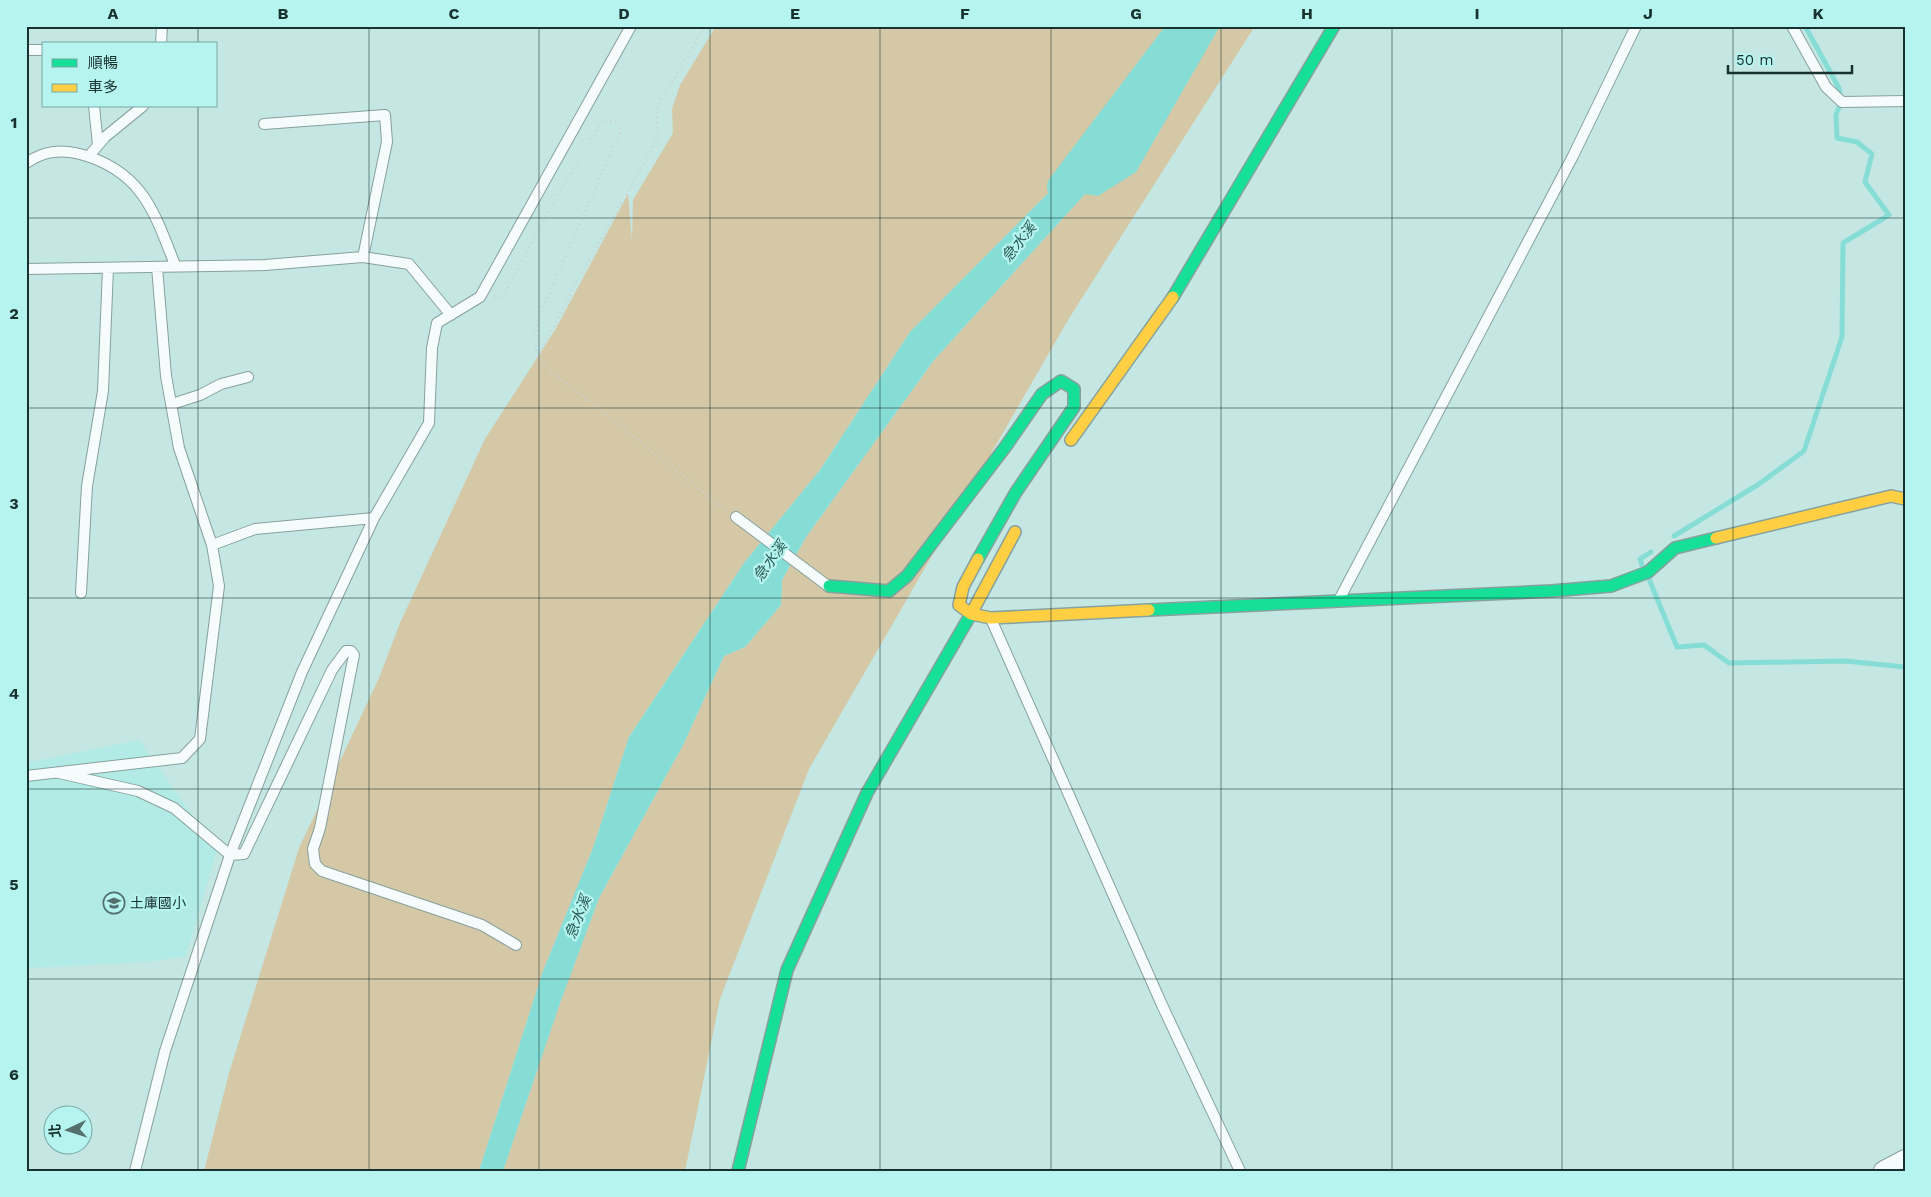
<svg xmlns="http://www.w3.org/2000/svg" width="1931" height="1197" viewBox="0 0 1931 1197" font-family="'Work Sans','Noto Sans TC',sans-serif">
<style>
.built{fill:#b2ebe5}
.green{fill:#d5c8a6}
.water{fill:#86ddd6}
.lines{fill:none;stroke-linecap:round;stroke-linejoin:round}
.stream{stroke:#86ddd6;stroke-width:5}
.river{stroke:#86ddd6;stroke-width:30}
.lane-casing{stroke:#86a19e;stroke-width:12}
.street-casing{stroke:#86a19e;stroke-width:22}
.fast-casing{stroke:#86a19e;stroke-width:14}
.slow-casing{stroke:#86a19e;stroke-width:14}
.path{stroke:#cad4d3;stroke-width:3;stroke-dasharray:1 4;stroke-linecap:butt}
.lane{stroke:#f6fbfb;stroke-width:10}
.street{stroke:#f6fbfb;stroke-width:20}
.fast{stroke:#16e098;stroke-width:11}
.slow{stroke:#ffcf43;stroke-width:11}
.grid{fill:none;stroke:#183230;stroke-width:1;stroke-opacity:0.55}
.labels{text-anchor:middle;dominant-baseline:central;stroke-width:4.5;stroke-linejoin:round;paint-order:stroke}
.poi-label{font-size:14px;fill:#183230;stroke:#b6f5ef;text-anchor:start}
.water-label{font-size:15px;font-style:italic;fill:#2b5b58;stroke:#b6f5ef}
.neatline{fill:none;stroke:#183230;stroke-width:2}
.grid-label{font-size:16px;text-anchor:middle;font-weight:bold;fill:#183230}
</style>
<rect width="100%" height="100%" fill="#c4e7e3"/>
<path class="built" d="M139,740L217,850L186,956L147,962L26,968V763Z"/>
<path class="green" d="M716,26H1183L1105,136L910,332L820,470L744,563L629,737L593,848L543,971L479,1171H204L229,1073L299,848L379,678L400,623L485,439L555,330L628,194L632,241L633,200L673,133L672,109L680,85Z
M1220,26H1255L1068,320L809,769L720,999L685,1171H503L559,1005L599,898L683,745L724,656L745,647L781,605L782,580L806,537L934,360L1085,194L1205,51Z"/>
<path class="water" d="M1183,26H1220L1136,172L1098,196L1085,194L934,360L806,537L782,580L781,605L745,647L724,656L683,745L599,898L559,1006L503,1171H479L543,971L593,848L629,737L744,563L820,470L910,332L1105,136Z"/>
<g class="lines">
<path class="stream" d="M1674,536L1759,484L1804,451L1842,337L1843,243L1889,215L1865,182L1872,154L1857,142L1837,138L1836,114L1841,103L1839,88L1805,26
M1642,565L1640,559L1651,552
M1649,579L1677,647L1704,645L1729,663L1845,661L1905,667"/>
<path class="river" d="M1062,187L1184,26"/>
<g class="lane-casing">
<path id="lane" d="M1792,26L1826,87L1842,102L1905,101
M161,44L162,26
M26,50H44
M94,106L98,145
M264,124L385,115L387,142L363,257
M89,156L105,137L143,106
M26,163C44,151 60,149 80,154C142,171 154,211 175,265
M26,269L265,265L363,257L409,264L451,315
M172,404L200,395L221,384L248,377
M736,517L828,586
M212,545L255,529L374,518
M81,593L87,486L103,391L108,268
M1340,598L1573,156L1636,26
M991,619L1162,1005L1240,1171
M59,773L138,791L174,808L230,855L244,854L332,670L346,651H351L354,655L352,665L320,828L313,849L315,864L322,871L482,925L516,945
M26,776L182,758L200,739L219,586L212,545L179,448L166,376L157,267
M135,1171L165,1051L230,855L302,672L374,518L429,423L432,348L437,323L480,297L631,26"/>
</g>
<g class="street-casing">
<path id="street" d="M1884,1171L1905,1160"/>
</g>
<g class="fast-casing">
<path id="fast" d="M1173,297L1334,26
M829,586L889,591L907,576L1006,446L1042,394L1061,381L1074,389V407L1016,492L978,559
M1149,610L1551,591L1611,586L1648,572L1675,548L1716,538
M738,1171L787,970L867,793L971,614"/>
</g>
<g class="slow-casing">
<path id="slow" d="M1071,440L1173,297
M1716,538L1891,496L1905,499
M978,559L963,587L959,605L971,614L991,618L1149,610
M971,614L1015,532"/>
</g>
<path class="path" d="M494,297L502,298L546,215L603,120L618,121L621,130L537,322C536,348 531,352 551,371L727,511
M538,358L577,281L642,167L657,138V107L705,26"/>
<use href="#lane" class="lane"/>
<use href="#street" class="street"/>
<use href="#fast" class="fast"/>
<use href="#slow" class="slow"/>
</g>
<path class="grid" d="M198,26V44M369,26V1171M539,26V1171M710,26V1171M880,26V1171M1051,26V1171M1221,26V1171M1392,26V1171M1562,26V1171M1733,26V1171M198,106V1171M26,218H1905M26,408H1905M26,598H1905M26,789H1905M26,979H1905"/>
<defs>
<g id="school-ring" transform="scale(1.125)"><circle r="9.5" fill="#b6f5ef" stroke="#54716f" stroke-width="1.5"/><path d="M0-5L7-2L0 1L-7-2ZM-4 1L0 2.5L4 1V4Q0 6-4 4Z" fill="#54716f"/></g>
</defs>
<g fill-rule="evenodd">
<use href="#school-ring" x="114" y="903"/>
</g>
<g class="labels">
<g class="poi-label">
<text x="130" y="903">土庫國小</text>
</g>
<g class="water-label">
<text transform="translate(1019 242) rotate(-52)">急水溪</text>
<text transform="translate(770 561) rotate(-54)">急水溪</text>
<text transform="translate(578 917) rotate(-68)">急水溪</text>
</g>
</g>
<rect width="1931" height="1197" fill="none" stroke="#b6f5ef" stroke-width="55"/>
<rect x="42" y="42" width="175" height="65" fill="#b6f5ef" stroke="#77a7a3"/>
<rect x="52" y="59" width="25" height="8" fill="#16e098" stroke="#77a7a3"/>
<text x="88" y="68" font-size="15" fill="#183230">順暢</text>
<rect x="52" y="84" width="25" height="8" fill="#ffcf43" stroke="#77a7a3"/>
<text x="88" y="92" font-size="15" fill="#183230">車多</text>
<g transform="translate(68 1130) rotate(266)"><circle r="24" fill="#b6f5ef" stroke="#77a7a3"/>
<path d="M0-4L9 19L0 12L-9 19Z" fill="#54716f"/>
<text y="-8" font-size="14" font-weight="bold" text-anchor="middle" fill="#183230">北</text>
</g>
<path d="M1728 65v8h124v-8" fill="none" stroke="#183230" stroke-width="2.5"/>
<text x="1736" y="65" font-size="15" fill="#183230" stroke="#b6f5ef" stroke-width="4" paint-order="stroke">50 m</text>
<rect x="28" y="28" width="1876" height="1142" class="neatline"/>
<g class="grid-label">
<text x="113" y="19">A</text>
<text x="283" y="19">B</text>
<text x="454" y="19">C</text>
<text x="624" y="19">D</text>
<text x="795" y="19">E</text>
<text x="965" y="19">F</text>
<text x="1136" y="19">G</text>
<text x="1307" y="19">H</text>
<text x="1477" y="19">I</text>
<text x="1648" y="19">J</text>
<text x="1818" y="19">K</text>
<text x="14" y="128">1</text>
<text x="14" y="319">2</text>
<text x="14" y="509">3</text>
<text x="14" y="699">4</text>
<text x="14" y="890">5</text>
<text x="14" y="1080">6</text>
</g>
</svg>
